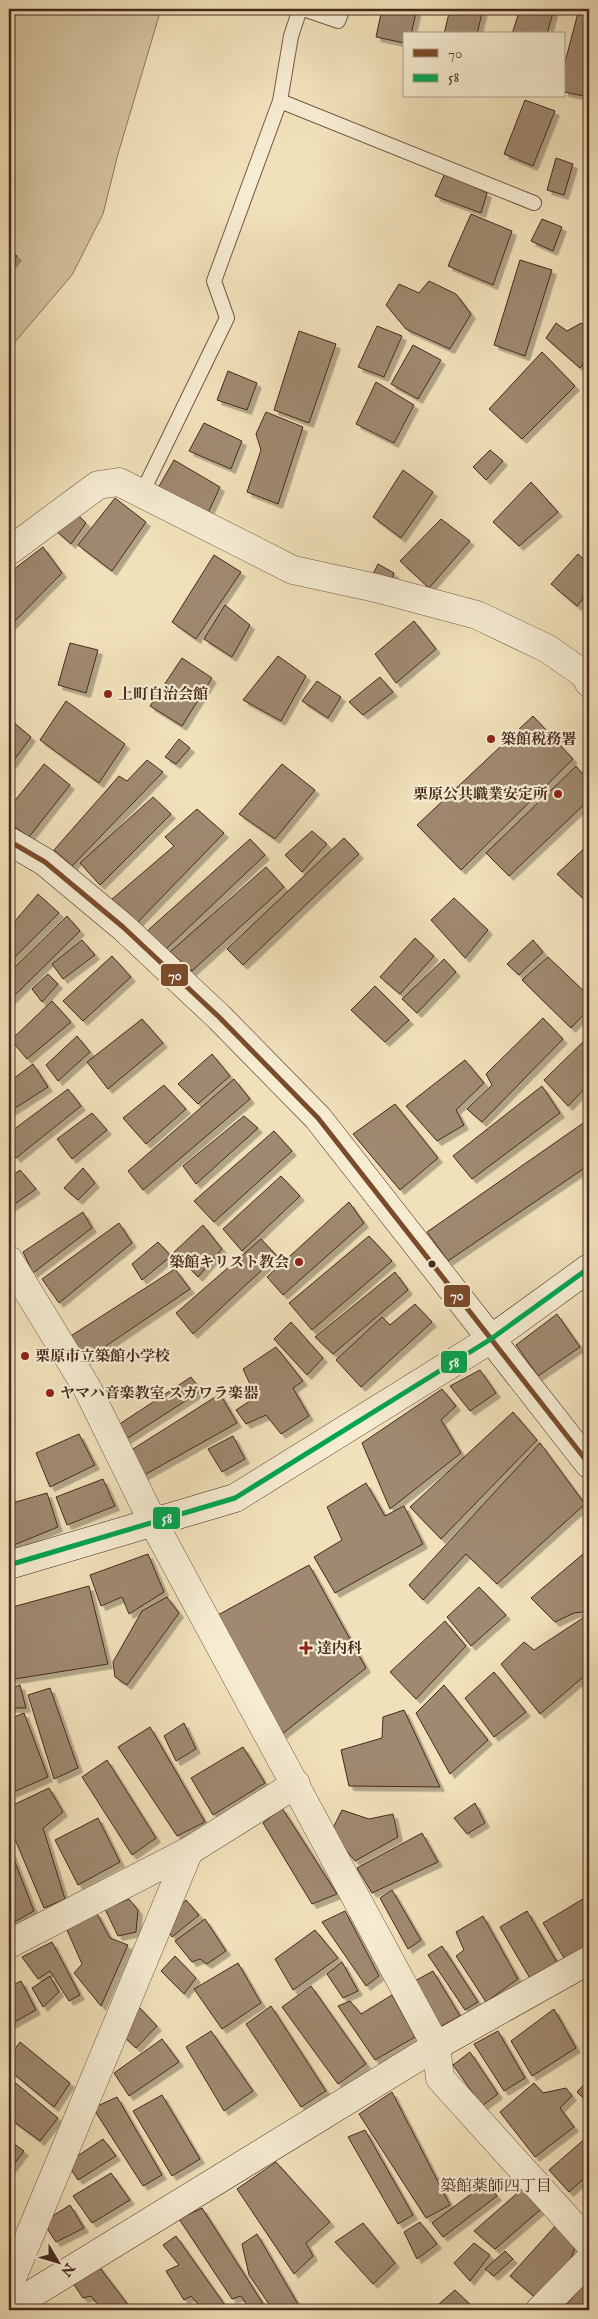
<svg xmlns="http://www.w3.org/2000/svg" width="598" height="2319" viewBox="0 0 598 2319" font-family="'IM FELL English','Noto Serif JP',serif">
<style>
.green{fill:#d4c29f;stroke:#8e765e}
.building{fill:#9f896f;stroke:#47291d;filter:url(#shadow)}
.lines{fill:none;stroke-linecap:round;stroke-linejoin:round}
.lane-casing{stroke:#725744;stroke-width:16}
.street-casing{stroke:#725744;stroke-width:29}
.secondary-casing{stroke:#47291d;stroke-width:29}
.lane{stroke:#f6ecd2;stroke-width:14}
.street{stroke:#f6ecd2;stroke-width:28}
.secondary{stroke:#f6ecd2;stroke-width:28}
.bus-1-casing{stroke:#f6ecd2;stroke-width:9}
.bus-2-casing{stroke:#f6ecd2;stroke-width:9}
.bus-1{stroke:#7a4b2a;stroke-width:5}
.bus-2{stroke:#00a651;stroke-width:5}
.poi-dot{fill:#8f2418;stroke:#f6ecd2;stroke-width:2}
.bus-dot{fill:#47291d;stroke:#f6ecd2;stroke-width:2}
.labels{text-anchor:middle;dominant-baseline:central;stroke-width:4.5;stroke-linejoin:round;paint-order:stroke}
.poi-label{font-size:15px;font-weight:bold;fill:#47291d;stroke:#f6ecd2;text-anchor:start}
.neighbourhood-label{font-size:16px;fill:#47291d;stroke:#f6ecd2}
.line-badge{stroke:#f6ecd2;stroke-width:2}
.badge-label{font-size:14px;text-anchor:middle;font-weight:bold;fill:#fff}
</style>
<defs>
<filter id="shadow"><feDropShadow dx="4.5" dy="4.5" stdDeviation="0" flood-color="#0004"/></filter>
</defs>
<rect width="100%" height="100%" fill="#f1e1ba"/>
<filter id="stains"><feTurbulence type="fractalNoise" baseFrequency=".004" numOctaves="4"/><feColorMatrix values="0 0 0 0 .2 0 0 0 0 .09 0 0 0 0 .02 0 0 0 .5 -.17"/></filter>
<radialGradient id="worn" r=".72"><stop offset=".6" stop-color="#630" stop-opacity="0"/><stop offset="1" stop-color="#630" stop-opacity=".3"/></radialGradient>
<path class="green" d="M9,9H161L118,154L103,214L72,275L9,349Z"/>
<path class="building" d="M382,9H417L411,34H404V43L376,37Z
M450,9H483L477,34H444Z
M520,9H554L547,34H512Z
M579,9H589V97L564,92V66Z
M525,100L555,111L533,166L504,154Z
M556,158L573,164L564,195L547,190Z
M445,173L487,193L481,213L435,196Z
M471,214L512,231L493,285L448,266Z
M542,219L562,227L553,251L531,241Z
M9,249L17,256L9,267Z
M520,260L552,270L525,356L494,345Z
M429,281L456,294L471,314L450,349L406,329L386,305L399,284L419,293Z
M556,323L567,331L581,323L589,329V356L580,368L546,338Z
M377,326L402,336L384,377L358,367Z
M299,331L336,344L309,423L274,410Z
M413,345L441,360L418,399L391,384Z
M542,352L575,386L522,439L489,409Z
M228,371L257,383L247,410L217,400Z
M376,382L414,405L394,443L356,424Z
M266,412L303,427L278,504L247,492L261,450L256,434Z
M204,423L242,441L231,469L189,451Z
M490,450L503,461L486,480L473,467Z
M174,460L220,487L208,513L158,488Z
M403,470L433,492L401,538L373,517Z
M531,482L558,512L519,546L493,522Z
M115,498L146,522L112,571L78,545Z
M72,509L86,523L71,544L53,528Z
M441,519L470,541L429,588L400,561Z
M43,547L62,573L9,627V573Z
M578,554L589,564V591L577,606L551,584Z
M214,555L241,572L196,639L172,622Z
M378,564L394,573L389,587L371,578Z
M225,605L250,625L232,657L204,639Z
M414,621L436,649L396,683L375,654Z
M70,643L98,650L86,693L58,685Z
M278,656L306,676L281,721L243,700Z
M182,658L212,678L182,726L150,706Z
M380,677L393,692L363,715L349,702Z
M317,681L341,697L328,718L302,701Z
M66,701L125,744L99,783L40,740Z
M533,716L573,759L461,870L417,825Z
M12,721L31,737L9,767V725Z
M179,739L190,748L176,764L165,757Z
M147,760L163,772L72,866L54,850L119,776L127,781Z
M44,764L70,785L29,837L9,823V808Z
M282,764L315,790L275,839L239,814Z
M576,766L589,782V800L509,876L486,853Z
M153,797L171,814L100,885L80,863Z
M197,809L224,833L136,924L111,900L174,846L165,837Z
M312,831L327,844L302,872L285,855Z
M344,838L359,854L243,965L227,949Z
M250,839L265,855L165,950L146,932Z
M589,844V904L557,874Z
M266,867L284,887L192,971L170,952Z
M38,894L59,913L9,963V928Z
M454,898L488,930L465,958L431,920Z
M67,916L80,931L9,1001V973Z
M415,938L434,956L400,994L380,977Z
M82,940L95,955L63,979L52,964Z
M533,940L543,952L519,975L507,964Z
M112,956L131,977L83,1021L63,1001Z
M548,957L589,996V1009L571,1028L522,980Z
M444,959L456,972L417,1013L402,999Z
M48,974L58,984L42,1002L32,989Z
M375,986L409,1020L385,1042L351,1010Z
M52,1001L71,1022L27,1059L11,1040Z
M543,1018L563,1039L482,1122L467,1109L492,1085L486,1074Z
M142,1019L163,1043L108,1089L87,1062Z
M77,1036L90,1052L58,1081L46,1065Z
M589,1036V1084L568,1106L544,1080Z
M212,1054L230,1076L198,1104L178,1084Z
M465,1060L484,1083L456,1110L464,1125L437,1141L406,1106Z
M33,1064L48,1087L9,1112V1082Z
M234,1079L250,1099L143,1190L128,1171Z
M164,1085L186,1109L146,1144L123,1118Z
M542,1086L560,1113L472,1179L453,1156Z
M68,1089L81,1106L16,1158L9,1149V1133Z
M395,1104L438,1158L400,1190L353,1134Z
M92,1113L107,1130L72,1159L57,1139Z
M244,1116L258,1128L196,1184L183,1166Z
M589,1119V1165L448,1261L427,1232Z
M274,1131L292,1151L214,1222L194,1201Z
M83,1168L95,1183L78,1200L64,1188Z
M20,1170L36,1189L9,1208V1178Z
M281,1176L300,1196L242,1251L223,1229Z
M349,1202L364,1223L283,1295L267,1277Z
M83,1212L92,1228L33,1273L23,1252Z
M119,1223L132,1243L59,1303L42,1279Z
M203,1225L222,1249L198,1277L174,1252Z
M369,1236L392,1261L312,1330L289,1303Z
M261,1239L277,1256L193,1334L176,1313Z
M158,1242L171,1256L142,1280L132,1264Z
M175,1269L190,1289L81,1363L66,1339Z
M395,1272L408,1290L333,1354L315,1337Z
M415,1304L432,1322L361,1387L336,1360L382,1317L390,1325Z
M557,1314L580,1347L538,1376L516,1345Z
M291,1322L323,1358L307,1375L274,1339Z
M276,1347L303,1381L293,1388L309,1416L281,1434L266,1415L246,1424L236,1410L256,1397L243,1369Z
M480,1370L496,1393L470,1411L450,1386Z
M191,1377L201,1391L120,1443L112,1429Z
M442,1389L456,1406L441,1420L461,1453L390,1509L362,1443Z
M220,1394L237,1423L139,1478L125,1454Z
M513,1412L537,1440L441,1539L410,1507Z
M79,1434L95,1465L50,1487L36,1453Z
M233,1436L245,1459L222,1472L208,1449Z
M540,1443L585,1504L497,1584L466,1554L423,1600L409,1585Z
M103,1479L115,1506L67,1525L56,1497Z
M366,1483L385,1516L404,1506L423,1544L335,1593L314,1557L342,1540L327,1507Z
M47,1493L58,1527L9,1547V1504Z
M589,1549V1611L574,1613L555,1622L531,1598Z
M148,1554L164,1592L129,1614L122,1597L101,1606L90,1575Z
M309,1565L366,1668L282,1734L218,1615Z
M89,1586L108,1664L9,1680V1608Z
M479,1587L506,1615L471,1646L447,1617Z
M167,1597L179,1613L127,1685L115,1677L113,1662L142,1611Z
M586,1616L589,1620V1672L540,1714L501,1664L524,1642L534,1650Z
M445,1621L466,1646L416,1699L390,1672Z
M494,1672L526,1712L494,1737L465,1698Z
M20,1685L26,1708H9V1689Z
M444,1685L488,1740L450,1774L416,1713Z
M50,1688L78,1768L54,1779L28,1695Z
M404,1710L440,1787L349,1786L341,1750L382,1738L383,1717Z
M24,1713L48,1777L9,1794V1719Z
M184,1723L196,1749L176,1761L164,1736Z
M150,1727L205,1822L177,1836L118,1747Z
M243,1747L265,1783L213,1815L191,1778Z
M107,1760L156,1838L132,1855L82,1777Z
M49,1788L63,1812L43,1828L65,1899L44,1908L9,1825V1807Z
M475,1803L485,1823L467,1834L454,1818Z
M282,1808L337,1894L312,1904L263,1823Z
M342,1810L369,1819L393,1814L398,1837L355,1861L331,1832Z
M98,1818L120,1862L78,1885L55,1840Z
M422,1833L438,1862L372,1893L357,1868Z
M9,1847L34,1911L9,1925Z
M392,1890L421,1940L408,1949L380,1898Z
M129,1899L138,1910L136,1932L118,1936L105,1909Z
M583,1899L589,1910V1949L567,1963L543,1923Z
M186,1900L199,1915L172,1937L164,1923Z
M345,1911L379,1976L366,1986L322,1922Z
M527,1911L558,1964L531,1980L500,1927Z
M96,1912L110,1938L128,1945L101,2006L74,1973L82,1964L67,1930Z
M483,1916L518,1979L486,2002L456,1956L464,1950L456,1932Z
M205,1919L226,1951L207,1964L200,1959L192,1962L175,1941Z
M315,1930L338,1958L293,1990L275,1959Z
M52,1942L80,1995L69,2001L50,1971L38,1979L22,1957Z
M442,1946L478,2002L465,2010L428,1955Z
M175,1956L196,1978L184,1994L161,1971Z
M342,1962L358,1991L343,1998L327,1974Z
M238,1963L261,2003L222,2029L194,1989Z
M433,1971L460,2016L438,2028L411,1983Z
M50,1976L59,1992L43,2007L32,1988Z
M21,1981L36,2010L9,2025V1987Z
M311,1986L366,2064L338,2084L282,2007Z
M392,1995L415,2037L375,2060L338,2006L350,2001L361,2014Z
M138,2006L157,2026L136,2048L121,2034Z
M271,2006L326,2091L301,2107L246,2024Z
M554,2009L576,2048L532,2076L511,2041Z
M211,2031L253,2091L224,2111L186,2047Z
M498,2031L525,2078L504,2091L474,2044Z
M162,2039L179,2062L129,2096L114,2073Z
M20,2042L70,2083L54,2107L9,2070V2057Z
M470,2052L498,2094L482,2106L453,2065Z
M589,2079V2103L577,2092Z
M12,2080L58,2118L40,2141L9,2118V2084Z
M534,2083L543,2093L566,2088L572,2096L560,2108L574,2127L535,2157L500,2112Z
M392,2092L450,2205L426,2218L359,2114Z
M162,2095L200,2159L172,2176L133,2111Z
M117,2097L162,2175L143,2186L93,2108Z
M365,2130L413,2215L398,2224L348,2137Z
M587,2137L589,2139V2174L569,2192L549,2170Z
M103,2139L116,2156L78,2180L67,2163Z
M9,2140L24,2151L9,2171Z
M276,2162L330,2222L306,2243L313,2256L294,2274L237,2189Z
M111,2173L130,2200L92,2223L73,2196Z
M486,2183L497,2196L443,2237L432,2223Z
M522,2189L540,2210L495,2249L474,2231Z
M70,2205L84,2228L56,2242L43,2222Z
M202,2208L267,2310H250L241,2296L232,2299L179,2219Z
M420,2222L437,2244L417,2259L404,2232Z
M363,2223L395,2263L373,2284L335,2242Z
M557,2224L577,2240L568,2269L536,2298L510,2276Z
M257,2234L299,2306L293,2310H273L249,2275L242,2244Z
M176,2236L227,2308L223,2310H203L191,2296L184,2300L166,2271L179,2265L163,2245Z
M474,2243L490,2255L470,2281L454,2263Z
M505,2251L513,2259L494,2276L485,2269Z
M97,2264L132,2310H102L91,2296L83,2298L70,2279Z
M589,2278V2310H562Z
M455,2290L476,2310H432Z"/>
<g class="lines">
<g class="lane-casing">
<path id="lane" d="M303,9L338,21L343,9
M280,101L534,203
M142,493L227,318L214,281L280,101L291,36L300,9"/>
</g>
<g class="street-casing">
<path id="street" d="M9,551L98,485L119,482L293,570L376,588L477,615L548,649L585,675L589,683
M9,1260L87,1388L153,1522L436,2046L440,2078L589,2243
M9,1944L189,1851L296,1784
M9,2285L189,1851
M540,2310L589,2260"/>
</g>
<g class="secondary-casing">
<path id="secondary" d="M9,841L45,862L123,927L219,1017L318,1118L589,1464
M9,1565L235,1498L491,1339L589,1268
M9,2308L436,2046L589,1960"/>
</g>
<use href="#lane" class="lane"/>
<use href="#street" class="street"/>
<use href="#secondary" class="secondary"/>
<g class="bus-1-casing">
<path id="bus-1" d="M9,841L45,862L123,927L219,1017L318,1118L589,1464"/>
</g>
<g class="bus-2-casing">
<path id="bus-2" d="M9,1565L235,1498L491,1339L589,1268"/>
</g>
<use href="#bus-1" class="bus-1"/>
<use href="#bus-2" class="bus-2"/>
</g>
<g class="poi-dot">
<circle cx="108" cy="694" r="5"/>
<circle cx="491" cy="739" r="5"/>
<circle cx="558" cy="794" r="5"/>
<circle cx="299" cy="1262" r="5"/>
<circle cx="25" cy="1356" r="5"/>
<circle cx="50" cy="1393" r="5"/>
<path d="M303.5 1640.5h5v5h5v5h-5v5h-5v-5h-5v-5h5z"/>
</g>
<circle class="bus-dot" cx="432" cy="1264" r="4.5"/>
<g class="labels">
<g class="poi-label">
<text x="118" y="694">上町自治会館</text>
<text x="501" y="739">築館税務署</text>
<text x="548" y="794" text-anchor="end">栗原公共職業安定所</text>
<text x="289" y="1262" text-anchor="end">築館キリスト教会</text>
<text x="35" y="1356">栗原市立築館小学校</text>
<text x="60" y="1393">ヤマハ音楽教室 スガワラ楽器</text>
<text x="317" y="1648">達内科</text>
</g>
<g class="neighbourhood-label">
<text x="496" y="2187">築館薬師四丁目</text>
</g>
</g>
<g class="line-badge">
<rect x="160" y="963" width="29" height="24" rx="5" fill="#7a4b2a"/>
<rect x="443" y="1284" width="28" height="24" rx="5" fill="#7a4b2a"/>
<rect x="440" y="1350" width="28" height="24" rx="5" fill="#00a651"/>
<rect x="152" y="1506" width="29" height="24" rx="5" fill="#00a651"/>
</g>
<g class="badge-label">
<text x="175" y="980">70</text>
<text x="457" y="1300">70</text>
<text x="454" y="1367">58</text>
<text x="167" y="1523">58</text>
</g>
<rect width="598" height="2319" fill="none" stroke="#f1e1ba" stroke-width="30"/>
<rect x="10" y="10" width="578" height="2299" fill="none" stroke="#47291d" stroke-width="2.5"/>
<rect x="15" y="15" width="568" height="2289" fill="none" stroke="#47291d"/>
<rect x="403" y="32" width="162" height="65" fill="#f6ecd2" stroke="#b09e8a"/>
<rect x="413" y="49" width="25" height="8" fill="#7a4b2a" stroke="#b09e8a"/>
<text x="448" y="58" font-size="15" fill="#47291d">70</text>
<rect x="413" y="74" width="25" height="8" fill="#00a651" stroke="#b09e8a"/>
<text x="448" y="82" font-size="15" fill="#47291d">58</text>
<g transform="translate(58 2262) rotate(128)" stroke="#f6ecd2" stroke-width="4" paint-order="stroke">
<path d="M0-4L9 19L0 12L-9 19Z" fill="#47291d"/>
<text y="-8" font-size="14" font-weight="bold" text-anchor="middle" fill="#47291d">N</text>
</g>
<rect width="100%" height="100%" filter="url(#stains)"/>
<rect width="100%" height="100%" fill="url(#worn)"/>
</svg>
